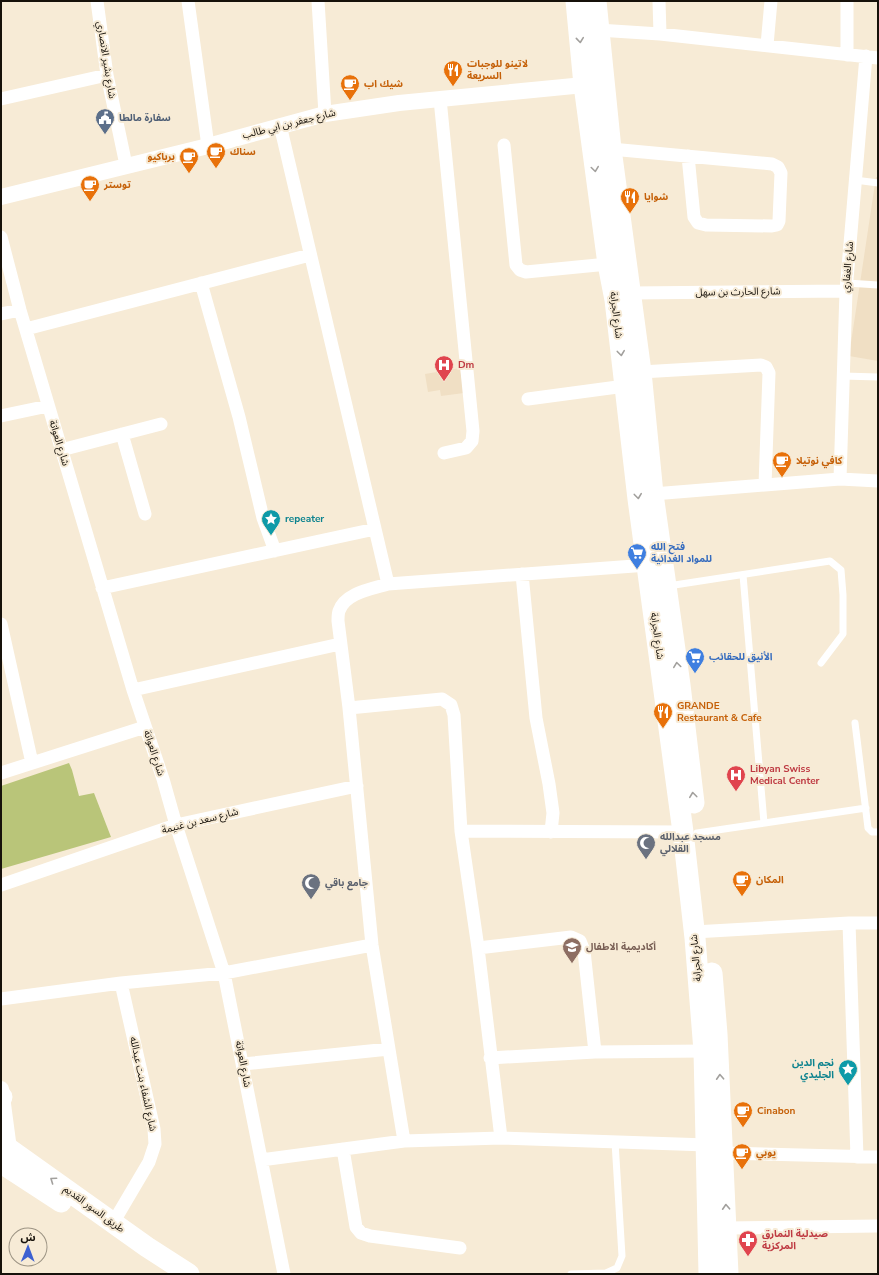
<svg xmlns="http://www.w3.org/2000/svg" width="879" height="1275" viewBox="0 0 879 1275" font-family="'Nunito Sans','Noto Sans Arabic',sans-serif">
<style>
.built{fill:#f0dfc4}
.green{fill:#b9c579}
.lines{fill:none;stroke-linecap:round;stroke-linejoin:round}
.service{stroke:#fff;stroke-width:7}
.minor{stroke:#fff;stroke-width:13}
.tertiary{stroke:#fff;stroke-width:16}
.primary{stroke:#fff;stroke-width:21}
.oneway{stroke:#a2a09d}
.labels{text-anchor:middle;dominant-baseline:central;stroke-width:4;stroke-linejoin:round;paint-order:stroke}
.street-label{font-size:10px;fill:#16110a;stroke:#f7ebd6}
.food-label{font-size:10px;font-weight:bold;fill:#c56008;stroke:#f7ebd6;text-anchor:start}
.service-label{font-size:10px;font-weight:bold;fill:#4e5e75;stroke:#f7ebd6;text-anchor:start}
.health-label{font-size:10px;font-weight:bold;fill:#be3a42;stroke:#f7ebd6;text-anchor:start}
.culture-label{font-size:10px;font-weight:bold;fill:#0d838f;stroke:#f7ebd6;text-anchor:start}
.shop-label{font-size:10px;font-weight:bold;fill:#366cbe;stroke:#f7ebd6;text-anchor:start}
.worship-label{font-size:10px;font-weight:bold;fill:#5b616d;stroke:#f7ebd6;text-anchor:start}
.education-label{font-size:10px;font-weight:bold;fill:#785e54;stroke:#f7ebd6;text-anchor:start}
</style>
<rect width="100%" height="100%" fill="#f7ebd6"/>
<path class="built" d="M876,177H878V361L849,356Z
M460,368L464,393L441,396L440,390L428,392L425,374Z"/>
<path class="green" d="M69,763L72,770L79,796L94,793L111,837L1,869V786Z"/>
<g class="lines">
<path class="service" d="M855,180L878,183
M847,283L878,285
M843,376L878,377
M743,575L764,823
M668,586L830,561L841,570L843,595V634L821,663
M855,723L868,828L872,832H878
M697,833L866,808
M571,1274L606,1273L617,1268L622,1256L615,1142"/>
<path class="minor" d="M97,1L107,75L126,165
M188,1L208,146
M318,1L325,114
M659,1L660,34
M847,1V55
M598,30L660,34L878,58
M767,45L771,1
M1,99L107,75
M440,99L473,431L472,441L466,448L444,453
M280,125L388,584
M504,145L516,265L520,270L526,272L608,264
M611,149L772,164L778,167L781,173L779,221L777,225L772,226L706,225L698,223L694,217L688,156
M1,237L20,310L133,690L163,779L176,825L224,973L284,1274
M201,283L239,417L263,518L275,551
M630,293L846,291
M1,314L20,310
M26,329L310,255
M641,372L761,365L766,367L769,373L765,485
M528,399L625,386
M1,416L48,406
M122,434L145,514
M61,450L161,424
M840,479L846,291L866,56
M653,494L840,479L878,481
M522,574L536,718L549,784L553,813L551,832
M102,588L375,529
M1,624L32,763
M133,690L340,644
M349,708L442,699L451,705L454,715L461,831L478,948L501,1138
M1,773L145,727
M461,831L683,832
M1,885L176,825L357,786
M849,923L857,1157
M694,932L849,923H878
M478,948L571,937L580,941L584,951L595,1052
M1,999L121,983L224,973L372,945
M490,1058L595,1052L704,1051
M243,1064L389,1049
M404,1141L372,945L349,708L338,621C338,618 338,614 339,611C345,593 371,589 388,584L648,565
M343,1149L356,1227L361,1233L370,1236L460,1248
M261,1160L404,1141L501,1138L707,1145L724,1153L878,1157
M113,1223L149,1162L155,1144L154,1129L121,983
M727,1228L878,1226"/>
<path class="tertiary" d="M1,197L208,146L325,114L399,103L584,85
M1,1089L9,1149L7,1156"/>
<path class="primary" d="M576,1L584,85L608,264L615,300L638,499L683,832L695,938L704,1051L709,1274
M596,1L611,149L641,372L653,494L680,685L694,803
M712,973L717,1034L728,1274
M1,1098L2,1097
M1,1143L147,1247L189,1274
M1,1163L61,1202"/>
</g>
<defs><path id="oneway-chevron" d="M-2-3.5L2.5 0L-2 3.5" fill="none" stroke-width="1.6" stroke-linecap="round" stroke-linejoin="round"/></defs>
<g class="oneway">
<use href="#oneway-chevron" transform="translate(580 40) rotate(84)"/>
<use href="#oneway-chevron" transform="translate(595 169) rotate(82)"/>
<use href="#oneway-chevron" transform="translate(621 353) rotate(83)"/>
<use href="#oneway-chevron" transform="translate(638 496) rotate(83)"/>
<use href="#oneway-chevron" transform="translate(677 665) rotate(-98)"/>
<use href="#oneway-chevron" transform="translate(693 795) rotate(-97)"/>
<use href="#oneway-chevron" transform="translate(720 1077) rotate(-93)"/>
<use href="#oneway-chevron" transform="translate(53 1180) rotate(-145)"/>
<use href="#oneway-chevron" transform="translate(726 1207) rotate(-93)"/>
</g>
<defs>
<g id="restaurant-pin" transform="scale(1)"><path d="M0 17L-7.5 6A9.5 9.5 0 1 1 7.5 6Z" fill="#e8710a" stroke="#f7ebd6"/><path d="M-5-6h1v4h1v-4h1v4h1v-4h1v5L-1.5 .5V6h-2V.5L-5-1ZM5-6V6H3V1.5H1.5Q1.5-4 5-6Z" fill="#fff"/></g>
<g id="cafe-pin" transform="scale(1)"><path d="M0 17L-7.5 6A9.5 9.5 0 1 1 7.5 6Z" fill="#e8710a" stroke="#f7ebd6"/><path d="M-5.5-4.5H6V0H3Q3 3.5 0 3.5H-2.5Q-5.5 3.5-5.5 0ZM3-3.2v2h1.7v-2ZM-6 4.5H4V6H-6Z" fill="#fff"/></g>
<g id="civic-pin" transform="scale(1)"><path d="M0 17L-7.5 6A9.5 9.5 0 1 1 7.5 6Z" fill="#5c6f8a" stroke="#f7ebd6"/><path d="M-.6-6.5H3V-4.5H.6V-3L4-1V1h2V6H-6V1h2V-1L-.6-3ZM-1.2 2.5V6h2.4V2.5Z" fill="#fff"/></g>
<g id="hospital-pin" transform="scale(1)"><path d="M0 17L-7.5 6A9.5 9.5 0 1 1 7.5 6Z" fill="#e0444e" stroke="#f7ebd6"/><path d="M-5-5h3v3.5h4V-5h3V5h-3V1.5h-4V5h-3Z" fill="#fff"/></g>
<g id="sight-pin" transform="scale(1)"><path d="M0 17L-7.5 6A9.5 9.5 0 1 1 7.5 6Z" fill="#0f9aa8" stroke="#f7ebd6"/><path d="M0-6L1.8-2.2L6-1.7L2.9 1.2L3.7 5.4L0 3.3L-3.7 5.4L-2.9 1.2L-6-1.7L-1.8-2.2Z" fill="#fff"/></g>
<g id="supermarket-pin" transform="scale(1)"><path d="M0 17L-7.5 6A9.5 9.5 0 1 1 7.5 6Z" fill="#3f7fe0" stroke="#f7ebd6"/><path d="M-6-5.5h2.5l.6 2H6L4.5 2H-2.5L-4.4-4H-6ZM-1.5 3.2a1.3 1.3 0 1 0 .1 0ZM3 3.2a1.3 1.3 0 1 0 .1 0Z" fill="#fff"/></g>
<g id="mosque-pin" transform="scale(1)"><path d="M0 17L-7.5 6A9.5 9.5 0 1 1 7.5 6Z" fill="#6b7280" stroke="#f7ebd6"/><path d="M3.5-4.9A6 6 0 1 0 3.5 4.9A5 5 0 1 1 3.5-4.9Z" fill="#fff"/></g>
<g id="school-pin" transform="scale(1)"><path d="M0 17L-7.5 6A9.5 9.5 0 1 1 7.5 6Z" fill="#8d6e63" stroke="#f7ebd6"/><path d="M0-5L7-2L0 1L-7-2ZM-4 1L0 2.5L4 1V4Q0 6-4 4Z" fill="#fff"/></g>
<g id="pharmacy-pin" transform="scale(1)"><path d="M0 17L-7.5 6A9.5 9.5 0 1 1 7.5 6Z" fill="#e0444e" stroke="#f7ebd6"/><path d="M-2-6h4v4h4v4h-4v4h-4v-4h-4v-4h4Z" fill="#fff"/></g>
</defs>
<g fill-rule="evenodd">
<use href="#restaurant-pin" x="453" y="70"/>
<use href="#cafe-pin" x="350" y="84"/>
<use href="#civic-pin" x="105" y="118"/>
<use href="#cafe-pin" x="216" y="152"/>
<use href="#cafe-pin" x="189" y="157"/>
<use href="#cafe-pin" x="90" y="185"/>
<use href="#restaurant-pin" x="630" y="197"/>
<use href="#hospital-pin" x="444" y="365"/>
<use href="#cafe-pin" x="782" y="461"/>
<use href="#sight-pin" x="271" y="519"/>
<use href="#supermarket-pin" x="637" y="553"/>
<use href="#supermarket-pin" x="695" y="657"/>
<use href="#restaurant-pin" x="663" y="712"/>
<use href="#hospital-pin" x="736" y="775"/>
<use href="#mosque-pin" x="646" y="843"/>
<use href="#cafe-pin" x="742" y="880"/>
<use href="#mosque-pin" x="311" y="883"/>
<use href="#school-pin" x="572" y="947"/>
<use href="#sight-pin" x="848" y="1069"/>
<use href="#cafe-pin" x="743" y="1111"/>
<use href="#cafe-pin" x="742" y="1153"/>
<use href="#pharmacy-pin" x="748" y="1240"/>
</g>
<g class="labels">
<g class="street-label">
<text transform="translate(106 60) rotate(81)">شارع بشير الانصاري</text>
<text transform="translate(289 124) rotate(-14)">شارع جعفر بن ابي طالب</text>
<text transform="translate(848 267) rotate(-85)">شارع الغفاري</text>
<text transform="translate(738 292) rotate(-1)">شارع الحارث بن سهل</text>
<text transform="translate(616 315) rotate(83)">شارع الجرابة</text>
<text transform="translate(59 443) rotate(73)">شارع العواتة</text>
<text transform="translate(657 636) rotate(82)">شارع الجرابة</text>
<text transform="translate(154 753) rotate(72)">شارع العواتة</text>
<text transform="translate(200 821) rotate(-14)">شارع سعد بن غنيمة</text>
<text transform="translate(696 958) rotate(-95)">شارع الجرابة</text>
<text transform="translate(243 1064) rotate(79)">شارع العواتة</text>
<text transform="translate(143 1084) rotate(78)">شارع الشفاء بنت عبدالله</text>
<text transform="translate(94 1209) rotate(36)">طريق السور القديم</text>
</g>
<g class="food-label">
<text x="467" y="64">لاتينو للوجبات<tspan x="467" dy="12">السريعة</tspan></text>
<text x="364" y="84">شيك اب</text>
<text x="230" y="152">سناك</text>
<text x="175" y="157" text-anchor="end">برباكيو</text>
<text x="104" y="185">توستر</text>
<text x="644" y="197">شوايا</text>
<text x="796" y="461">كافي نوتيلا</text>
<text x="677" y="706">GRANDE<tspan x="677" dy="12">Restaurant &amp; Cafe</tspan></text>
<text x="756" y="880">المكان</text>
<text x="757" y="1111">Cinabon</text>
<text x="756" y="1153">يوبي</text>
</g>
<g class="service-label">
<text x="119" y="118">سفارة مالطا</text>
</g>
<g class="health-label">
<text x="458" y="365">Dm</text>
<text x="750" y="769">Libyan Swiss<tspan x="750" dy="12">Medical Center</tspan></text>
<text x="762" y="1234">صيدلية النمارق<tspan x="762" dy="12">المركزية</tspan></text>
</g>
<g class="culture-label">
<text x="285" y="519">repeater</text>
<text x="834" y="1063" text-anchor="end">نجم الدين<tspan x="834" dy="12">الجليدي</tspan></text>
</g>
<g class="shop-label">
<text x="651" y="547">فتح الله<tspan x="651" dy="12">للمواد الغدائية</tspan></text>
<text x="709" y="657">الأنيق للحقائب</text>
</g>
<g class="worship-label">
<text x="660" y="837">مسجد عبدالله<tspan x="660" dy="12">القلالي</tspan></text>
<text x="325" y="883">جامع باقي</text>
</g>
<g class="education-label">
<text x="586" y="947">أكاديمية الاطفال</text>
</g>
</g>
<rect width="879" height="1275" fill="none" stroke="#16110a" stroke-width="4"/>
<g transform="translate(28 1247) rotate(1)"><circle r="19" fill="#f7ebd6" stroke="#9d9484"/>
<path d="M0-3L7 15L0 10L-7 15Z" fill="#3d60d1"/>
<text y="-6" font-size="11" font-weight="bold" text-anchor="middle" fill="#16110a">ش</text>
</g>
</svg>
